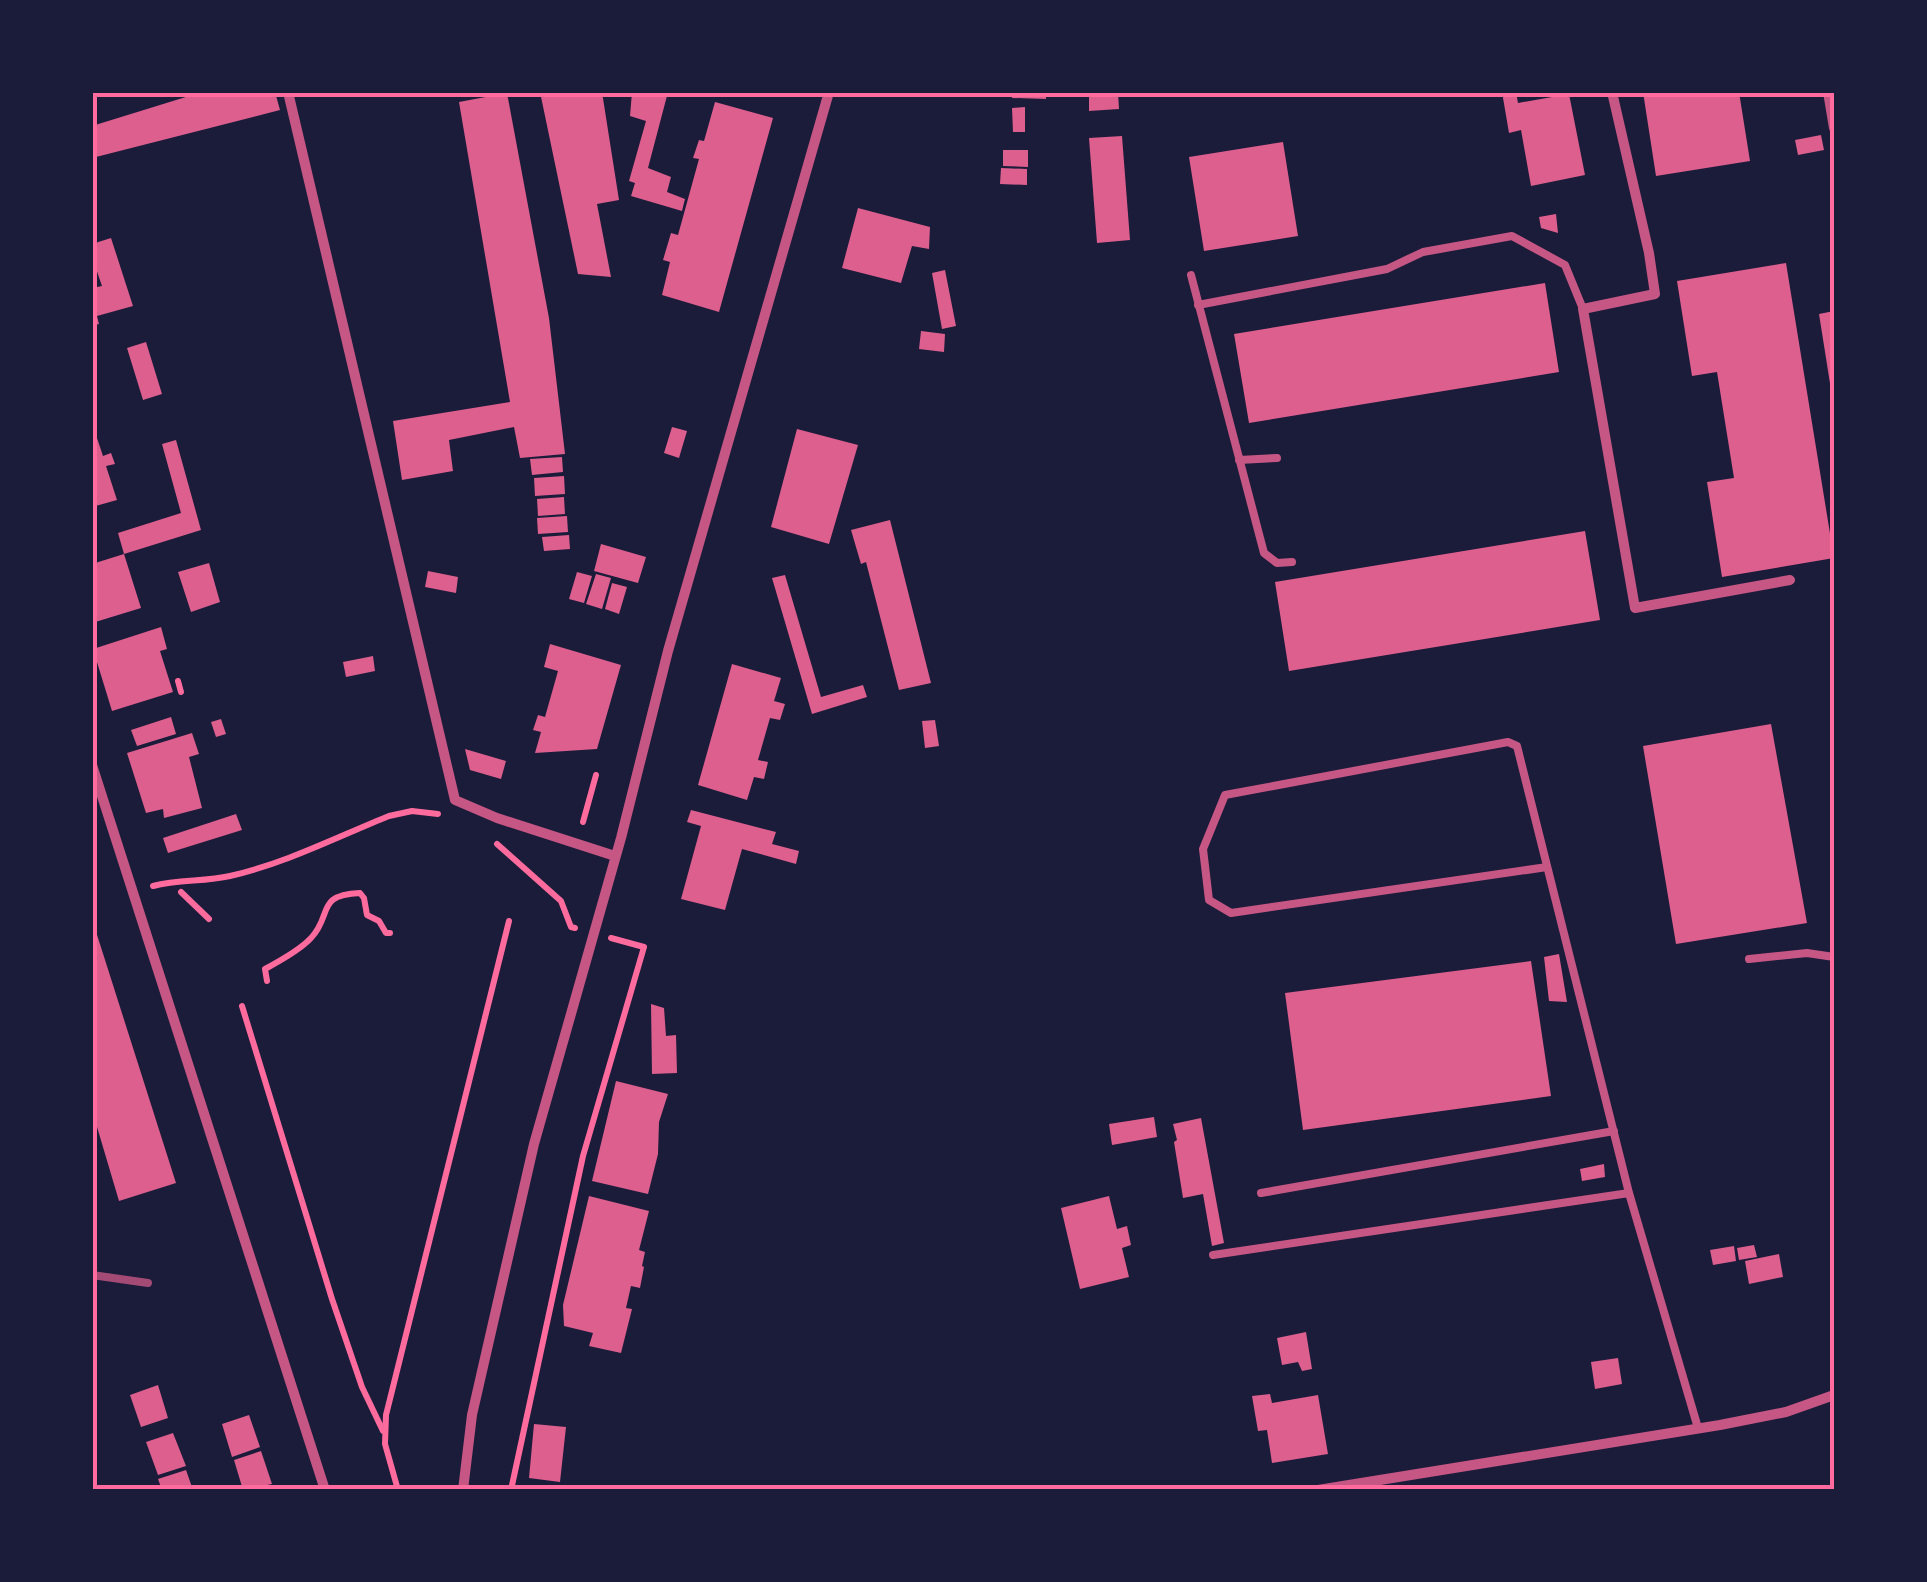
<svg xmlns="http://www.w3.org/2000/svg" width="1927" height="1582" viewBox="0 0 1927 1582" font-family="Roboto,sans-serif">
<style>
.building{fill:#dd5f8e}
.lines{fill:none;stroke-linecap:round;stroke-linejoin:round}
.path{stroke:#ff6b9d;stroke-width:6}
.service{stroke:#c65784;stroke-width:8}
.minor{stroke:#c65784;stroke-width:10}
.rail{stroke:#a44b75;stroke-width:8}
.neatline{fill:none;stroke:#ff6b9d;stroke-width:4}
</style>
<rect width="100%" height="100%" fill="#1b1b3a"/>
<path class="building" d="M202,92H275L280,110L92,158V126Z
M540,92H602L619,200L597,204L611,277L578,274Z
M632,92H668L648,168L671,177L667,192L685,199L682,211L631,196L635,183L629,181L646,121L630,116Z
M1011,92H1046V99L1012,98Z
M1113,92H1118L1119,109L1089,111V96Z
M1502,92H1516L1518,103L1569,94L1585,175L1531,186L1521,130L1509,133Z
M1643,92H1739L1750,161L1656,176Z
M507,93L549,318L565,454L520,458L514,427L449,440L453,471L402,480L393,421L510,402L459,102Z
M715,102L773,118L719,312L662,295L670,262L663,260L671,233L678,235L699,159L693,158L699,140L704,141Z
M1025,107V132H1013L1012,108Z
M1821,135L1824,150L1798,155L1795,140Z
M1122,136L1130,240L1097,243L1089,138Z
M1283,142L1298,236L1204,251L1189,157Z
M1003,150H1028V167L1003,166Z
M1001,168L1027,169V185L1000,184Z
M858,208L930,227L929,249L912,246L901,283L842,268Z
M1556,214L1558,233L1541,228L1539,217Z
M111,238L133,306L97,316L99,324L92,326V288L102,286L92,257V244Z
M1786,263L1834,558L1722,577L1707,482L1734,478L1717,372L1692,376L1677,281Z
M945,270L956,326L942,329L932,273Z
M1545,283L1559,372L1249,423L1234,334Z
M1834,311V396H1832L1819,314Z
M921,331L945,334L944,352L919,349Z
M146,342L162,394L143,400L127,348Z
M92,423L103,456L111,453L115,464L106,466L117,500L92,507Z
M672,427L687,431L679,458L664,453Z
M797,429L858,445L829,544L771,527Z
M176,440L201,530L124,554L141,608L92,623V564L124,554L118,533L181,513L162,444Z
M562,457L563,472L532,475L530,459Z
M564,476L565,494L535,496L534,478Z
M564,497L565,514L538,516L537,499Z
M567,516L568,532L538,534L537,518Z
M890,520L931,683L899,690L866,562L861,564L851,530Z
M1585,531L1600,620L1289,671L1275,582Z
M569,535L570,549L544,551L542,537Z
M601,544L646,557L638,583L594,571Z
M209,563L220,602L191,612L178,572Z
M428,571L458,577L456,593L425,587Z
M577,572L592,576L584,603L569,599Z
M596,574L611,578L602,609L586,604Z
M785,575L821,697L863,685L867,697L812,714L772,578Z
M612,583L627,587L619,614L605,609Z
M161,627L167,649L160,651L173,692L112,711L93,649Z
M550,644L621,665L597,749L535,753L541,732L533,730L538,715L545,717L558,671L544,667Z
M373,656L375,671L346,677L343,662Z
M732,664L781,678L774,701L785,704L780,720L770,718L758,760L768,762L764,779L754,777L747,800L698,785Z
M171,717L176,734L137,746L131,730Z
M221,719L226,734L216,737L211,722Z
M935,720L939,746L925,748L922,721Z
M1771,724L1807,923L1676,944L1643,746Z
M192,733L199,754L189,757L202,808L164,818L163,809L146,813L127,753Z
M465,749L506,761L501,779L470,770Z
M691,810L776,832L772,844L799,851L796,864L742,849L725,910L681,899L701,826L687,822Z
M236,814L242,830L168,853L163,838Z
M92,919L176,1183L119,1201L92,1110Z
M1559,954L1567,1002L1549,1001L1544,957Z
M1531,961L1551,1096L1303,1130L1285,993Z
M651,1004L664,1008L666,1036L676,1035L677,1073L652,1074Z
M616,1081L668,1094L659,1122L658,1154L648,1194L592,1181Z
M1154,1117L1157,1137L1112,1145L1109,1124Z
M1201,1118L1224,1243L1212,1246L1203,1194L1183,1198L1174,1142L1177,1140L1173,1124Z
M1604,1164L1605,1177L1582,1181L1580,1169Z
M589,1196L649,1211L639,1250L645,1252L642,1266L644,1267L640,1288L631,1286L626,1308L632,1309L621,1353L589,1346L593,1333L564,1326L563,1305Z
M1109,1196L1117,1229L1127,1226L1131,1245L1122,1248L1129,1277L1080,1289L1061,1208Z
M1754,1245L1757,1257L1739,1260L1737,1248Z
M1734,1246L1736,1261L1713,1265L1710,1250Z
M1779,1254L1783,1277L1749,1284L1745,1261Z
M1306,1332L1312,1369L1302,1371L1298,1362L1282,1365L1277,1338Z
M1618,1358L1622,1384L1595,1389L1591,1362Z
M158,1385L168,1418L141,1427L130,1395Z
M1270,1394L1272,1403L1318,1395L1328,1454L1272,1463L1267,1430L1258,1431L1252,1396Z
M249,1415L260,1447L232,1457L222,1424Z
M534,1424L566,1427L560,1482L529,1478Z
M173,1433L186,1466L158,1475L146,1442Z
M261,1451L272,1484L243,1490L234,1460Z
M186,1470L193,1490H162L158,1479Z"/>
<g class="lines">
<path class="path" d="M178,681L181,692
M583,822L596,775
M497,844L561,901L571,927L575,928
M153,886C179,879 204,882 230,876C284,864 337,837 389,816L412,811L438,814
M181,892L209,919
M267,981L265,969C278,962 302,948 311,938C333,915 315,895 360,893L364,898L367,915L379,921L386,933H390
M242,1006L332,1299L362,1387L383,1431
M398,1490L385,1444L386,1415L509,921
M511,1490L583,1156L644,947L611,938"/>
<path class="service" d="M1191,275L1264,553L1277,563L1292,562
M1198,305L1387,269L1423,252L1512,236L1565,265L1583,309
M1239,460L1277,458
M1547,867L1231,913L1209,900L1203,849L1225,795L1508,742L1517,746L1629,1193L1698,1428
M1749,959L1807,953L1834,957
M1261,1193L1614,1131
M1213,1255L1629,1193"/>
<path class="minor" d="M288,92L455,800L497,818L615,856
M1612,92L1649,253L1655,294L1583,309L1635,608L1790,580
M1828,92L1834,128
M92,765L325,1490
M463,1490L472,1415L534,1144L621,838L668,651L829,92
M1318,1490L1720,1425L1786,1412L1834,1395"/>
<path class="rail" d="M92,1275L148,1283"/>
</g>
<rect width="1927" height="1582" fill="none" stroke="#1b1b3a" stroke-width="190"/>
<rect x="95" y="95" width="1737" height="1392" class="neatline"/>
</svg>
